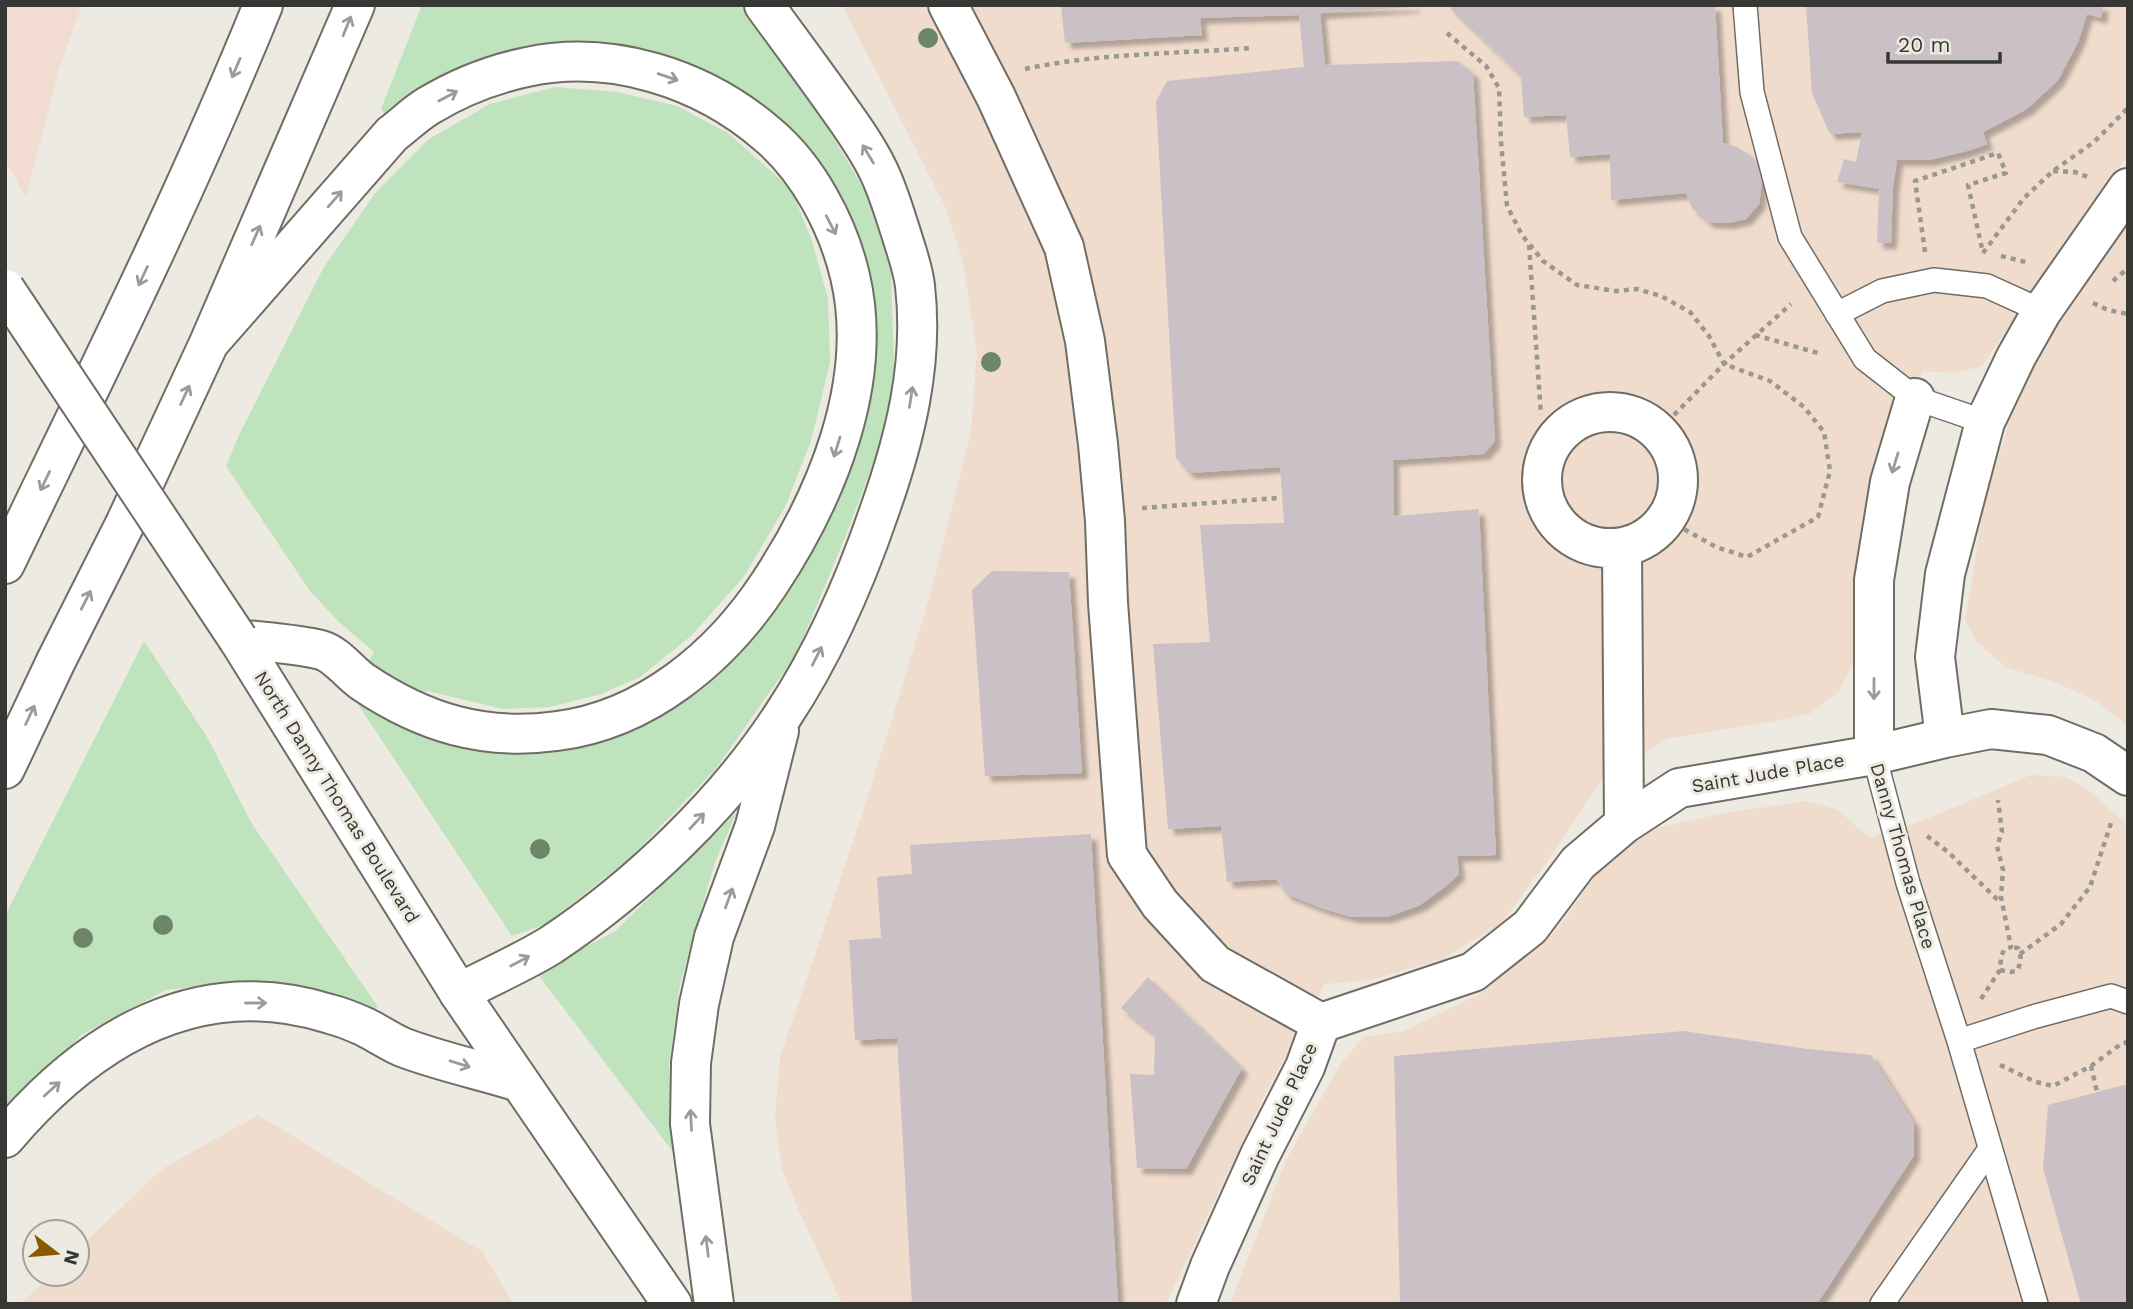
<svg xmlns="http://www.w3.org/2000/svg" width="2133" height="1309" viewBox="0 0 2133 1309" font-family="'Work Sans',sans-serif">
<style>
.commercial{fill:#f2dbd0}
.medical{fill:#f0dccd}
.green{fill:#bfe3bc}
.building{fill:#cac0c5;filter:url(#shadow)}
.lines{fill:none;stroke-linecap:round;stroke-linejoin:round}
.service-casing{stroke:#6f6d65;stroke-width:26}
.minor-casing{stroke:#6f6d65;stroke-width:42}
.primary-casing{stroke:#6f6d65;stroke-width:42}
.motorway-casing{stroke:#6f6d65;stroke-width:42}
.path{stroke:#999891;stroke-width:4.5;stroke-dasharray:5 5;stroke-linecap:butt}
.service{stroke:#fff;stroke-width:23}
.minor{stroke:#fff;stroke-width:38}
.primary{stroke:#fff;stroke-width:38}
.motorway{stroke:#fff;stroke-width:38}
.primary-bridge-casing{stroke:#6f6d65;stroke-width:42;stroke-linecap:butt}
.primary-bridge{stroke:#fff;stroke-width:38}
.tree{fill:#6d8669}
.oneway{stroke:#9b9b99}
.labels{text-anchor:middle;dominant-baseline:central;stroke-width:6;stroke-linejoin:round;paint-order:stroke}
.street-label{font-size:19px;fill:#373733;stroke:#eceae1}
</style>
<defs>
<filter id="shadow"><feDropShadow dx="6" dy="6" stdDeviation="2" flood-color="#0004"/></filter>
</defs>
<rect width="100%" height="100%" fill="#eceae1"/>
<path class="commercial" d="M5,5H82L58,71L26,197L5,159Z"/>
<path class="medical" d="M842,5H2128V155L1982,366L1955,373L1923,371L1892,428L1869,509L1854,610L1853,664L1838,692L1811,713L1771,722L1667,739L1601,781L1555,850L1502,923L1443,959L1371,980L1325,984L1270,1084L1166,1304H842L799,1211L782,1169L775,1117L780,1058L862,815L930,596L971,431L977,352L963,263L946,208Z
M2128,222V726L2098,702L2055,682L2005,667L1976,641L1965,620L1984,505L2015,403L2051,334Z
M2031,775L2066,777L2086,788L2128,825V1304H1230L1287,1158L1341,1063L1364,1037L1404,1031L1478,995L1556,931L1603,864L1657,828L1725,813L1808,801L1838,810L1870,838L1919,822Z
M258,1115L483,1252L513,1304H21L52,1274H77V1250L162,1169Z"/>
<path class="green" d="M422,5H741L806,92L867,194L891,271L894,367L886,429L846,535L796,655L714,771L627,861L544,925L512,936L347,688L510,746L760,627L870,357L797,139L588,48L388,119L381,109Z
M555,87L617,92L677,106L728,133L791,189L812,241L828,299L830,362L811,441L785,507L745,575L692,635L640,677L601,694L549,707L503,709L427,691L411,696L366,666L374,652L338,621L310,591L226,466L239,435L324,267L376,192L429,139L490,104Z
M144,641L207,737L252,824L378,1007L369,1013L322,993L247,981L166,990L83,1034L5,1109V916Z
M737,812L715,862L680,984L669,1064L670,1109L680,1161L536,972L614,932Z"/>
<path class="building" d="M1061,5H1414V7L1320,13L1325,65L1458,61L1473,73L1495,441L1484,454L1393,460L1394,516L1479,509L1496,855L1457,856L1459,874L1446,886L1420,905L1387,917H1352L1324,909L1286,894L1276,879L1227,882L1221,826L1168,829L1153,644L1210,642L1200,525L1284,523L1280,467L1189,473L1176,458L1156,101L1167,81L1304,67L1299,15L1200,18L1202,35L1065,43Z
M1447,5H1715L1723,143L1737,147L1753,157L1763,175L1759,204L1746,219L1728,223L1708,222L1692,208L1686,193L1611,200L1610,154L1570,157L1566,115L1524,117L1521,76Z
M1806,5H2103L2101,18L2087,14L2078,42L2058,80L2027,109L1983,132L1987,144L1967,151L1929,160H1897L1893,187L1891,243H1877L1879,189L1837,182L1844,159L1856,162L1862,132L1830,134L1812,93Z
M992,571L1069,572L1082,773L985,776L972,590Z
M1091,834L1118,1304H912L897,1038L855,1040L849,940L881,938L877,877L912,874L910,845Z
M1148,977L1242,1068L1186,1169L1137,1168L1130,1074L1154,1075L1155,1035L1121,1008Z
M1683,1031L1808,1049L1871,1055L1914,1123V1155L1817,1304H1400L1394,1056Z
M2128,1084V1304H2081L2043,1168L2048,1105Z"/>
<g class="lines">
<g class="service-casing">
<path id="service" d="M1745,5L1752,92L1790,237L1865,359L1915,398L1985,422
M1837,314L1882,291L1934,280L1987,286L2042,311
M1874,755L1908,883L1959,1041L2036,1304
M1959,1041L2033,1017L2111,996L2128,1002
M1882,1304L1990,1149"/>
</g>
<g class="minor-casing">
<path id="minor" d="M948,5L996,97L1064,247L1085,341L1098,444L1105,521L1108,603L1127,855L1160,904L1215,964L1321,1023
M1542 480a68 68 0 1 1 136 0a68 68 0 1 1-136 0Z
M1622,548L1624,824
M1945,738L1935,657L1945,574L1985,422L2016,357L2042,311L2128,188
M1874,755V580L1890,482L1915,398
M1196,1304L1210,1266L1260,1155L1305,1067L1321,1023L1473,972L1530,927L1578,863L1624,824L1679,788L1874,755L1945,738L1991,729L2048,735L2094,753L2128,776"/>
</g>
<g class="primary-casing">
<path id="primary" d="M238,639L459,993L672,1304"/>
</g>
<g class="motorway-casing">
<path id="motorway" d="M209,343L392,134C404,125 415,114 428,106C458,88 493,74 527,67C611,49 702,78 767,134C808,168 838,225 850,276C875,382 826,498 769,584C721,657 646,720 557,731C484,741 424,723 363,682C350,673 336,654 321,650C298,644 263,642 238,639
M5,564C94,379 186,195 263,5
M5,769L56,661L125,524L209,343L355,5
M459,993C489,977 522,963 551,945C638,887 726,803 783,715C824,653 855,582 879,512C905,439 924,364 915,286C913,268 906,250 901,233C894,212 888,190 878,170C867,147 851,125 836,104C812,70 788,38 764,5
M5,1138C89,1039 197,972 330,1014C342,1017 354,1022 365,1027C377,1033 389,1041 402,1047C438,1061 481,1070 519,1082
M714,1304L690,1124L691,1063L699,1004L714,937L755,826L779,731"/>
</g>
<path class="path" d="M1447,33L1486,66L1499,88L1501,142L1507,206L1522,235L1543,261L1577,285L1616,291L1637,289L1661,296L1690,312L1709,336L1724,364L1770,381L1804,407L1824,432L1830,471L1818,517L1747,557L1716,547L1682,528
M1025,69C1098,53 1176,54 1251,48
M2053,171L2075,172L2088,177
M1529,245L1541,415
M1925,252L1915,181L1998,153L2006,173L1968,185L1983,253
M1983,253L2024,198L2053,171L2094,142L2128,108
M2001,256L2030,263
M2113,281L2128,268
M2093,303L2108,310L2128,314
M1755,335L1818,353
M1674,415L1724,364L1791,304
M1142,508L1278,498
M1927,836L1948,852L2001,903
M2020,954L2061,924L2090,887L2112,820
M2000,970L2010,972L2017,971C2021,963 2022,957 2018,948L2011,947
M1981,999L2000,970L2001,957L2004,950L2011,947L2001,897L2003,870L1997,846L2002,832L1998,800
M2000,1065L2036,1082L2053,1086L2091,1066L2097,1092
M2091,1066L2121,1044L2128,1042"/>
<use href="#service" class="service"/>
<use href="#minor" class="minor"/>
<use href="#primary" class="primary"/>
<use href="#motorway" class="motorway"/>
<g class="primary-bridge-casing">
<path id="primary-bridge" d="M5,289L238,639"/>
</g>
<use href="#primary-bridge" class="primary-bridge"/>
</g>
<g class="tree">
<circle cx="928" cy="38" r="10"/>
<circle cx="991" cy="362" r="10"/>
<circle cx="540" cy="849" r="10"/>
<circle cx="163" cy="925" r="10"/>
<circle cx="83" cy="938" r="10"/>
</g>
<defs><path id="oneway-shaft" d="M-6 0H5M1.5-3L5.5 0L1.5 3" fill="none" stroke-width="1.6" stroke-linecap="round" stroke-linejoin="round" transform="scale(1.75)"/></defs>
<g class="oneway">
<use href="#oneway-shaft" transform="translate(347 26) rotate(-68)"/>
<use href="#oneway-shaft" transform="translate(236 68) rotate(113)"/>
<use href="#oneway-shaft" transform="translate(668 77) rotate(19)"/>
<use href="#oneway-shaft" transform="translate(448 96) rotate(-28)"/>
<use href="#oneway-shaft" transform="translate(868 154) rotate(-121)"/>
<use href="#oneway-shaft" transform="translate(335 199) rotate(-49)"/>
<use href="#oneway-shaft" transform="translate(831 225) rotate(63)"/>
<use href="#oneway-shaft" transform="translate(256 235) rotate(-66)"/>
<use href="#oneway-shaft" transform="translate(143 276) rotate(115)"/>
<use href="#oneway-shaft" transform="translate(185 395) rotate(-65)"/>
<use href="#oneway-shaft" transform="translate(911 397) rotate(-81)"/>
<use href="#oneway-shaft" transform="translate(837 447) rotate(107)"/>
<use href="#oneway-shaft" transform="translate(1895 463) rotate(107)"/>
<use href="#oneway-shaft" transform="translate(45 481) rotate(116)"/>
<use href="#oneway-shaft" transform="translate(86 600) rotate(-63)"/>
<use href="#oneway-shaft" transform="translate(817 656) rotate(-63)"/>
<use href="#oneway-shaft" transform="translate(1874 689) rotate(90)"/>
<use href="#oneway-shaft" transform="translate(30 715) rotate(-65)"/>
<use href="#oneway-shaft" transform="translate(697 821) rotate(-47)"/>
<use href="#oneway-shaft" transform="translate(729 898) rotate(-70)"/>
<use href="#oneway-shaft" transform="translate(520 961) rotate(-28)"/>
<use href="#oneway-shaft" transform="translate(256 1003)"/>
<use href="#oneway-shaft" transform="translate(460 1064) rotate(17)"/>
<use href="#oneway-shaft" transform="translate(52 1089) rotate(-42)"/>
<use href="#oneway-shaft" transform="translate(691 1120) rotate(-93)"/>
<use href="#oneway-shaft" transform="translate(707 1246) rotate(-97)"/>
</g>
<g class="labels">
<g class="street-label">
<text transform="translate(1768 773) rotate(-10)">Saint Jude Place</text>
<text transform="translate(337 797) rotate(58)">North Danny Thomas Boulevard</text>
<text transform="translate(1903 856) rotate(74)">Danny Thomas Place</text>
<text transform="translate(1279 1114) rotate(-65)">Saint Jude Place</text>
</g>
</g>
<rect width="2133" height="1309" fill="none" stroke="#373733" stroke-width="14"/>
<g transform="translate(56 1253) rotate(106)"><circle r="33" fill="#eceae1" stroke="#a4a29b" stroke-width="2"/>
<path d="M0-5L12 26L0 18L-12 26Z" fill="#8a5800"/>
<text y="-10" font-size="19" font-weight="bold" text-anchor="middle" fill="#373733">N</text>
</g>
<path d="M1888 52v10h112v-10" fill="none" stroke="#373733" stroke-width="3.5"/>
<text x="1898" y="52" font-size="21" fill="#373733" stroke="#eceae1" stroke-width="5" paint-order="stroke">20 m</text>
</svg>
